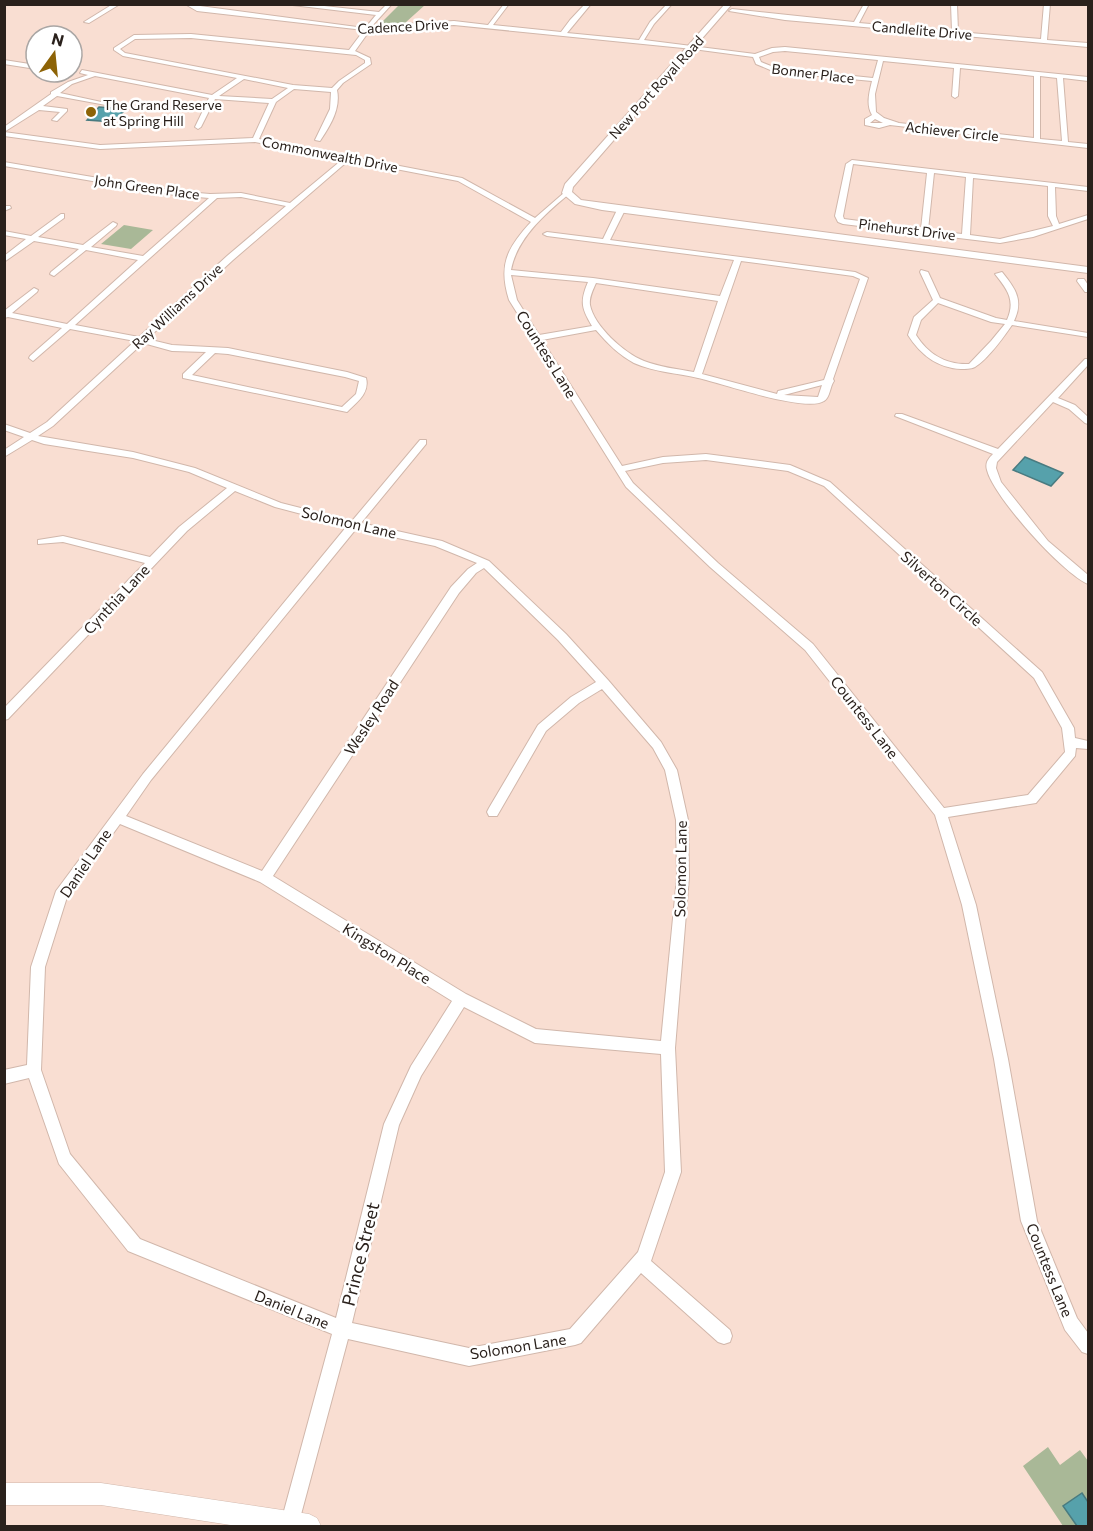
<svg xmlns="http://www.w3.org/2000/svg" width="1093" height="1531" viewBox="0 0 1093 1531" font-family="Commissioner,sans-serif">
<style>
.green{fill:#a9b897}
.water{fill:#56a1ab;stroke:#497b80;stroke-width:1.5}
.lines{fill:none;stroke-linecap:round;stroke-linejoin:round}
.minor-casing{stroke:#d1b7ab;stroke-width:2}
.tertiary-casing{stroke:#d1b7ab;stroke-width:1}
.secondary-casing{stroke:#d1b7ab;stroke-width:2}
.minor{fill:#fff;fill-rule:evenodd}
.tertiary{fill:#fff;fill-rule:evenodd}
.secondary{fill:#fff;fill-rule:evenodd}
.poi-dot{fill:#8d6306;stroke:#fff;stroke-width:2}
.labels{text-anchor:middle;dominant-baseline:central;stroke-width:5;stroke-linejoin:round;paint-order:stroke}
.far-street-label{font-size:14px;fill:#2a211c;stroke:#fff}
.far-poi-label{font-size:14px;fill:#2a211c;stroke:#fff;text-anchor:start}
.street-label{font-size:15px;fill:#2a211c;stroke:#fff}
.near-street-label{font-size:18px;fill:#2a211c;stroke:#fff}
</style>
<rect width="100%" height="100%" fill="#f9ded2"/>
<path class="green" d="M399,5H425L405,23L380,24Z
M124,225L153,230L131,249L101,244Z
M1048,1447L1060,1465L1080,1450L1088,1461V1526H1063L1023,1466Z"/>
<path class="water" d="M99,107L126,109L114,122L87,120Z
M1025,457L1063,473L1051,486L1013,470Z
M1082,1493L1088,1502V1526H1077L1063,1506Z"/>
<g class="lines">
<g class="minor-casing">
<path id="minor" d="M113,4H120L89,23L84,22Z
M185,4L357,27H366L376,15L284,4H306L379,12L387,4H392L372,26L454,21L488,25L504,4H509L493,25L561,32L570,20L585,4H591L567,33L639,40L650,22L667,4H672L654,24L644,40L755,54L772,48L785,47L1088,77V81L1063,78L1068,142L1088,144V148L890,125L879,128L865,125V119L872,115C866,105 869,93 872,81L775,72L756,64L753,57L693,49L454,25L370,30L355,51L370,58L371,64L343,83L337,90C341,109 330,126 320,141L315,140L330,109L331,92L294,89L276,102L259,139L347,155L350,154L353,157L462,178L535,218L565,192H569V194C545,214 517,238 511,270L593,278L720,296L734,260L547,236L543,234L547,232L603,239L617,210L621,208L625,210L610,240L855,272L868,278L833,379L834,381C830,386 830,398 824,401C806,413 721,383 698,378C677,373 654,372 634,363C619,355 607,343 596,330L542,340L622,466L663,457L706,454L790,465L830,482L1042,672L1074,728L1075,738L1088,741V749L1076,748L1075,756L1036,803L948,817L976,905L1008,1059L1037,1221L1077,1318L1088,1333V1354L1082,1352L1065,1330L1021,1221L994,1059L962,905L935,815L805,650L710,567L626,487L509,300C498,265 507,248 531,222L458,181L349,160L233,260L147,339L172,345L228,348L347,372L366,378C370,393 357,402 347,412L183,378V374L206,352L172,351L143,343L53,426L38,436L133,452L195,468L281,503L352,521L420,440H426V444L361,523L442,541L489,561L566,634L608,680L661,742L677,770L688,820L689,877L675,1048L681,1172L651,1261L730,1330L732,1336L730,1342L724,1344L718,1342L641,1273L581,1343L575,1345L469,1366L348,1339L299,1522L297,1526H283L281,1522L332,1334L128,1251L59,1164L29,1078L4,1084V1070L27,1065L31,967L56,891L143,774L347,526L275,507L235,491L187,531L8,719L4,720V708L145,563L63,542L38,544V540L63,536L150,557L179,527L227,488L189,472L133,458L44,444L32,440L4,457V450L24,437L4,430V424L30,433L47,422L135,341L70,329L33,361L29,358L30,356L62,328L8,317L4,318V311L34,288L38,290L37,292L12,313L67,324L138,260L86,250L54,276L50,274L51,272L79,249L34,241L4,262V256L26,239L4,235V231L31,236L61,214H64V218L38,237L83,245L113,222L117,224L116,226L91,247L143,256L209,198L175,195L4,166V162L175,191L210,194L241,193L290,203L343,159L255,142L100,149L4,136V132L100,145L253,138L269,103L215,99L201,127L198,129L195,127L209,98L95,76L72,84L60,93L106,103V105L57,96L43,106L67,109V111L57,121L52,120L60,112L39,110L4,132V127L51,94V92L68,82L88,75L80,73L82,70L212,95L237,78L123,56L114,50V48L134,35L191,34L349,50L364,30L197,11ZM191,38L356,55L365,60V63L339,81L332,88L293,85L125,53L120,49L135,39ZM785,51L878,60L873,78L776,68L761,62L759,57L773,52ZM883,61L954,68L952,96L955,98L958,96L960,68L1034,76V138L899,123L884,118L876,112L875,94ZM1040,76L1057,78L1062,141L1040,139ZM244,79L288,88L272,99L219,96ZM875,119L883,123H870ZM241,197L286,206L227,256L139,337L75,325L217,198ZM741,261L853,276L860,279L824,380L778,391L777,394L702,374ZM511,275L588,282C580,301 581,308 592,326L539,335L517,300ZM596,283L718,301L694,372C677,369 659,367 644,361C624,353 594,326 590,305C589,297 593,290 596,283ZM215,353L228,354L345,377L359,381L356,394L342,407L192,375ZM822,385L818,397L784,395ZM706,460L788,471L824,486L1034,678L1062,728L1065,752L1028,795L944,808L813,644L718,563L633,483L625,471L663,463ZM356,529L435,546L477,563L468,569L451,587L262,871L126,816L151,780ZM484,568L558,640L596,682L571,697L538,725L489,808L487,812L489,816H497L546,731L579,703L602,689L653,748L665,770L676,820L677,877L661,1041L536,1029L466,994L273,876L459,593L476,573ZM120,824L260,882L452,1001L411,1066L384,1124L336,1318L140,1239L70,1154L41,1070L45,967L67,897ZM464,1007L535,1043L661,1054L665,1172L638,1252L570,1329L469,1348L352,1323L399,1125L421,1076Z
M864,4H869L859,23L952,31L951,4H957L958,32L1041,39L1044,4H1050L1047,40L1088,43V47L785,20L729,11L732,9L854,22Z
M4,60L36,65V69L4,64Z
M852,160L1088,187V191L1055,187L1056,216L1059,224L1088,215V219L1033,237L1000,243L843,224L838,222L835,216L846,164ZM853,164L927,173L921,229L844,219L843,216ZM934,173L966,177L962,234L928,230ZM973,178L1048,186V216L1053,226L1000,239L970,235Z
M4,206H10L11,208L4,211Z
M921,270L928,272L940,298L996,318L1007,320C1016,300 1007,289 995,274L1002,272C1015,288 1024,300 1014,321L1088,333V337L1012,325C1003,338 988,359 975,367C971,369 965,369 961,369C937,368 920,354 908,335L914,317L933,300L920,272ZM938,303L991,322L1005,324L991,341L969,364C946,365 928,354 916,335L921,320Z
M1078,279H1084L1088,285V292H1085L1077,281Z
M1085,359H1088V365L1058,398L1075,405L1088,417V424L1085,423L1069,409L1053,402L997,462L996,468L1001,482L1048,541L1088,575V584C1063,574 993,496 987,470C985,463 988,459 993,454L895,416L896,414H902L998,449Z"/>
</g>
<g class="tertiary-casing">
<path id="tertiary" d="M4,1483H101L309,1514L317,1518L321,1526H237L101,1505H4Z"/>
</g>
<g class="secondary-casing">
<path id="secondary" d="M725,4H732L573,187L572,192L581,200L1088,267V273L602,210L575,204L562,193L565,184Z"/>
</g>
<use href="#minor" class="minor"/>
<use href="#tertiary" class="tertiary"/>
<use href="#secondary" class="secondary"/>
</g>
<circle class="poi-dot" cx="91" cy="112" r="6"/>
<g class="labels">
<g class="far-street-label">
<text transform="translate(403 26) rotate(-3)">Cadence Drive</text>
<text transform="translate(922 30) rotate(5)">Candlelite Drive</text>
<text transform="translate(813 73) rotate(7)">Bonner Place</text>
<text transform="translate(656 87) rotate(-48)">New Port Royal Road</text>
<text transform="translate(952 131) rotate(6)">Achiever Circle</text>
<text transform="translate(330 154) rotate(11)">Commonwealth Drive</text>
<text transform="translate(147 187) rotate(8)">John Green Place</text>
<text transform="translate(907 229) rotate(7)">Pinehurst Drive</text>
<text transform="translate(177 306) rotate(-43)">Ray Williams Drive</text>
</g>
<g class="far-poi-label">
<text x="103" y="104">The Grand Reserve<tspan x="103" dy="16">at Spring Hill</tspan></text>
</g>
<g class="street-label">
<text transform="translate(547 354) rotate(58)">Countess Lane</text>
<text transform="translate(349 522) rotate(13)">Solomon Lane</text>
<text transform="translate(942 588) rotate(42)">Silverton Circle</text>
<text transform="translate(116 599) rotate(-47)">Cynthia Lane</text>
<text transform="translate(371 717) rotate(-57)">Wesley Road</text>
<text transform="translate(865 717) rotate(52)">Countess Lane</text>
<text transform="translate(85 863) rotate(-56)">Daniel Lane</text>
<text transform="translate(680 869) rotate(-89)">Solomon Lane</text>
<text transform="translate(387 953) rotate(32)">Kingston Place</text>
<text transform="translate(1050 1270) rotate(68)">Countess Lane</text>
<text transform="translate(292 1309) rotate(22)">Daniel Lane</text>
<text transform="translate(518 1346) rotate(-9)">Solomon Lane</text>
</g>
<g class="near-street-label">
<text transform="translate(360 1254) rotate(-76)">Prince Street</text>
</g>
</g>
<rect width="1093" height="1531" fill="none" stroke="#2a211c" stroke-width="12"/>
<g transform="translate(54 54) rotate(15)"><circle r="28" fill="#ffffff" stroke="#aaa6a4" stroke-width="1.5"/>
<path d="M0-4.5L10 22L0 15L-10 22Z" fill="#8d6306"/>
<text y="-9" font-size="16" font-weight="bold" text-anchor="middle" fill="#2a211c">N</text>
</g>
</svg>
